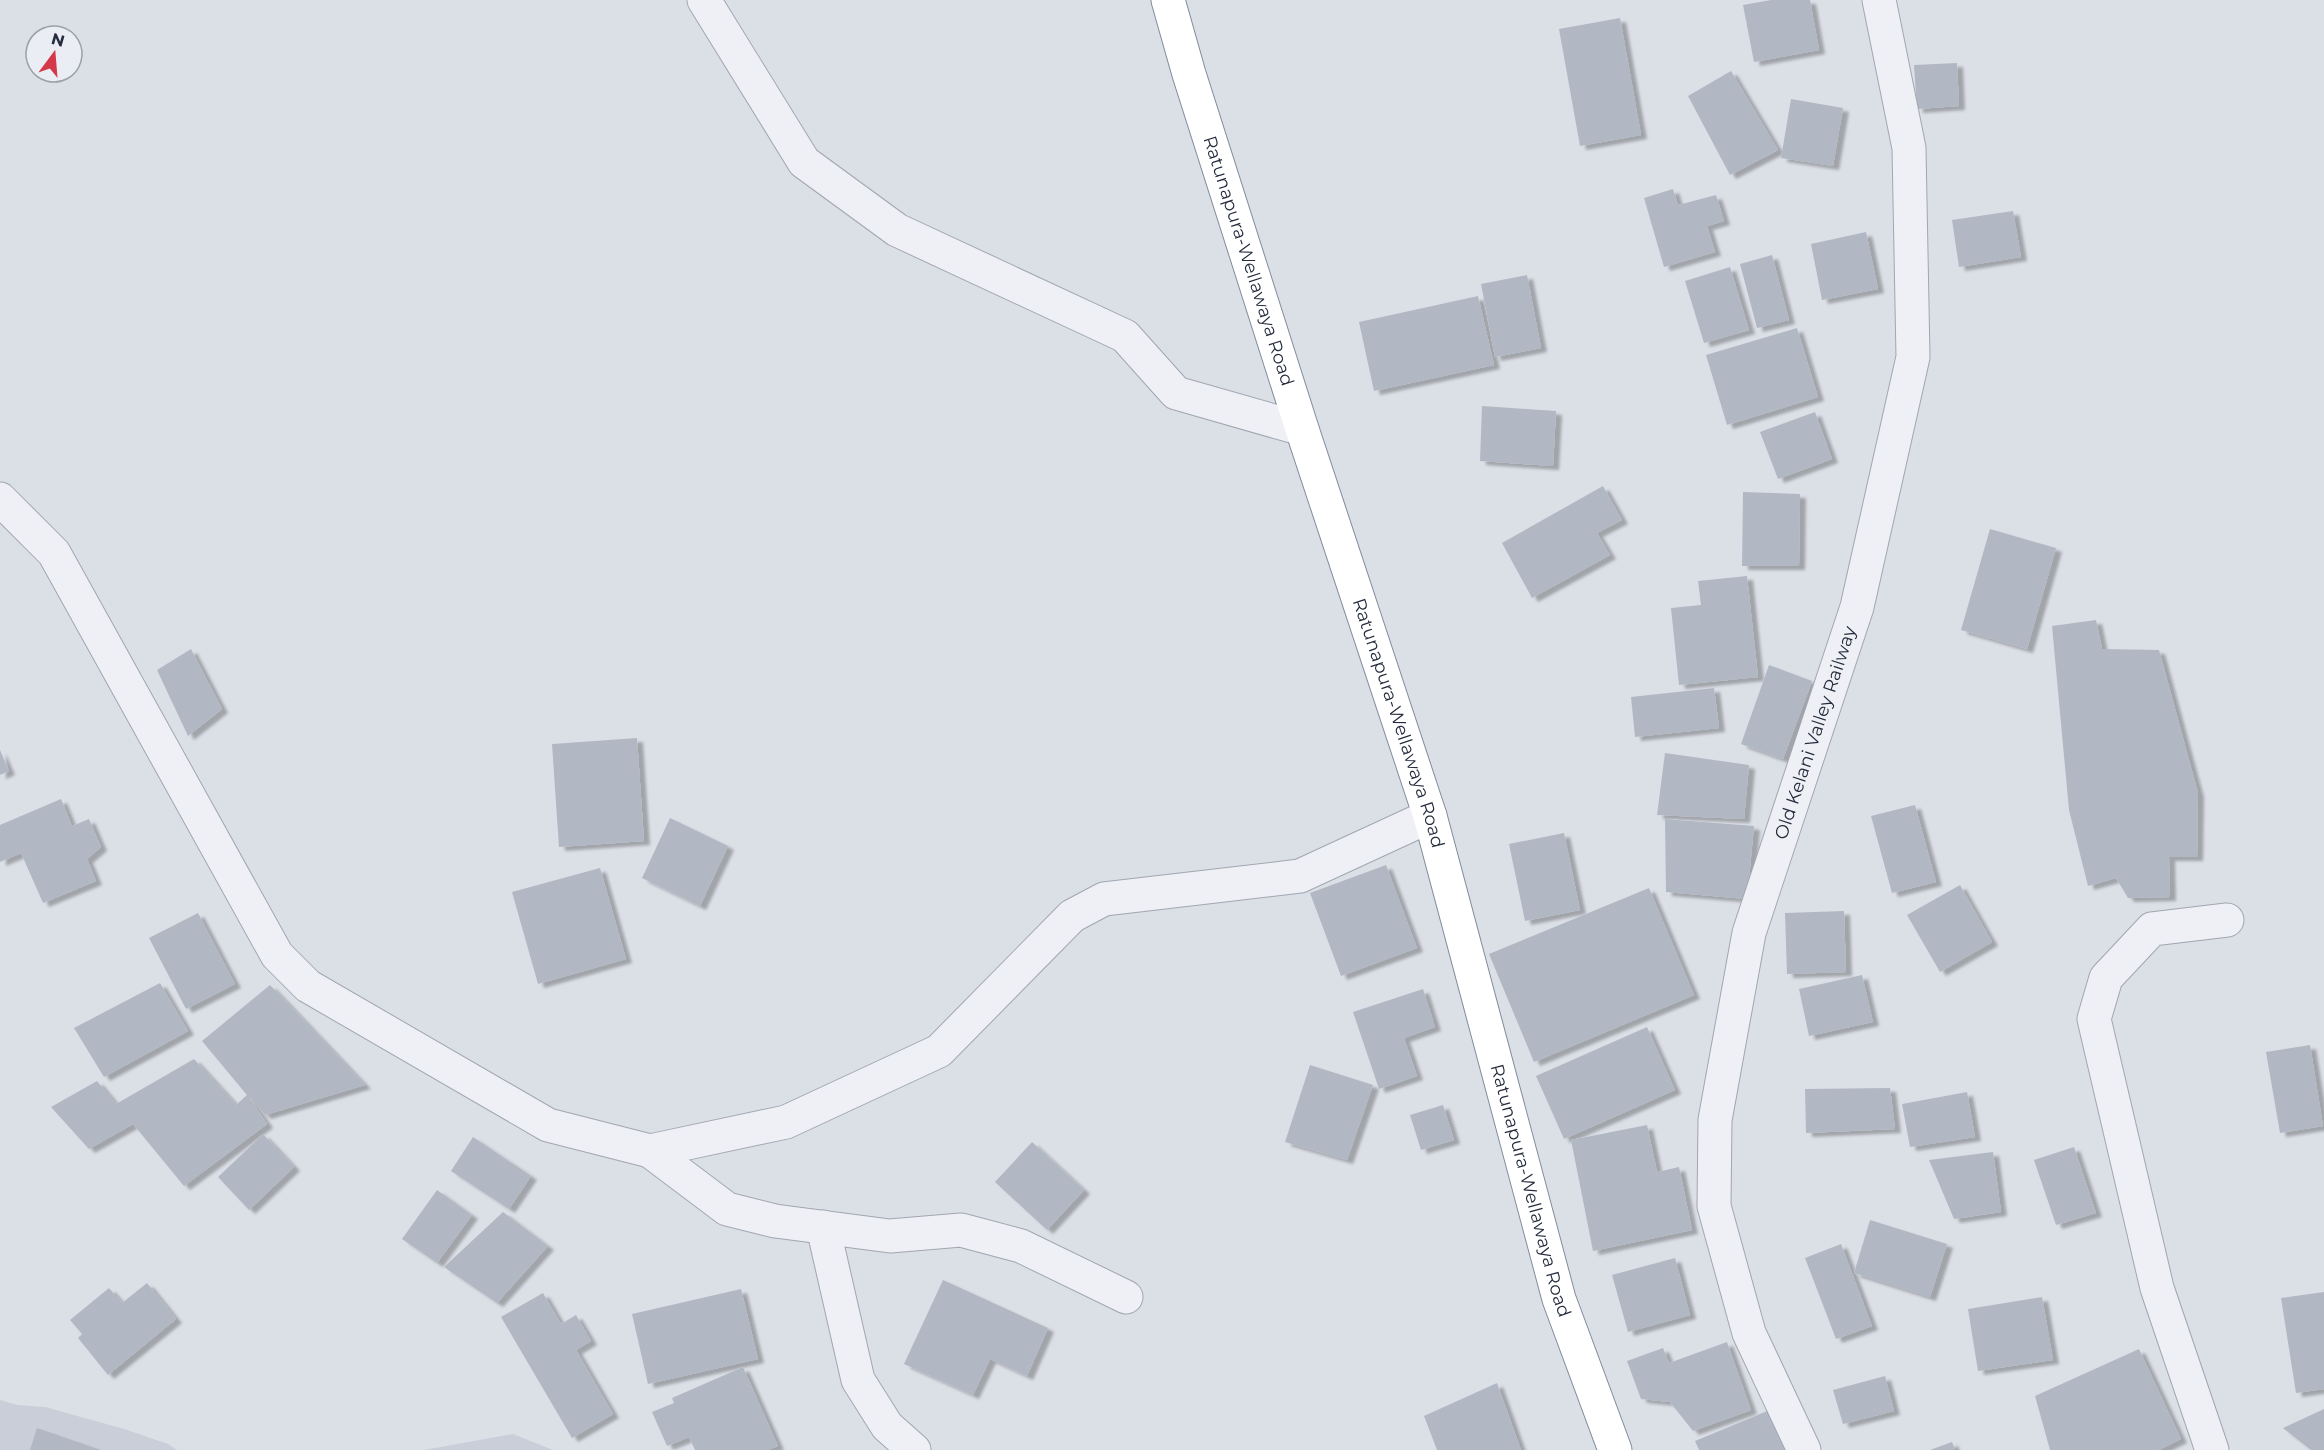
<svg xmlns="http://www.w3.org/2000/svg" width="2324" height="1450" viewBox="0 0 2324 1450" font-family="Montserrat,sans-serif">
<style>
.built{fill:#c9ced8}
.building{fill:#b2b8c3;filter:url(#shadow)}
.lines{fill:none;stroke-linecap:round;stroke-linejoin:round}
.minor-casing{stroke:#a1a6b0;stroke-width:35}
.highway-casing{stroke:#828c9d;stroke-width:35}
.minor{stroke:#eef0f5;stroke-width:33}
.highway{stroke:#fff;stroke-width:33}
.labels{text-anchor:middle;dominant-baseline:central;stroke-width:4.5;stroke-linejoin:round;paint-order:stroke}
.street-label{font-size:18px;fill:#252c3d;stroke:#eaeef4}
</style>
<defs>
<filter id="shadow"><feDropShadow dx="6" dy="4" stdDeviation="1.5" flood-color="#0004"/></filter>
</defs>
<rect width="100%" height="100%" fill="#dbdfe6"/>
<path class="built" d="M0,1400L17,1405L45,1407L124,1429L168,1444L177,1450H0Z
M513,1434L553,1450H424Z"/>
<path class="building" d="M1771,0H1810L1819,50L1754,62L1743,5Z
M1620,18L1641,135L1580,146L1559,29Z
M1957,63L1959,106L1917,109L1914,65Z
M1731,71L1778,150L1730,175L1688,96Z
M1791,99L1843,108L1833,166L1781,158Z
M1673,189L1678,205L1716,195L1724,221L1707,226L1715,252L1664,267L1644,198Z
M2013,211L2021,257L1959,267L1952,220Z
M1866,232L1878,289L1822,300L1811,244Z
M1772,255L1789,320L1757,328L1740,264Z
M1730,267L1749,330L1704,343L1685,281Z
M1527,275L1541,348L1495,357L1481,284Z
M1478,296L1494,365L1374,391L1359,322Z
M1797,328L1818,397L1727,425L1706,355Z
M1482,406L1556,411L1553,466L1480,461Z
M1815,412L1832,459L1778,479L1760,432Z
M1603,486L1622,520L1597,533L1610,555L1532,598L1502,543Z
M1743,492L1800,494L1799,566H1742Z
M1990,529L2056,548L2027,649L1961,630Z
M1747,576L1758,677L1679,685L1671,608L1701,605L1698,581Z
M2096,620L2102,649L2159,650L2198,793L2197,857H2169L2170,897L2128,898L2116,878L2088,886L2069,810L2052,626Z
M191,649L222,709L188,736L157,670Z
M1769,665L1812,681L1783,759L1741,744Z
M1714,688L1719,728L1635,737L1631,697Z
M637,738L644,841L559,847L552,744Z
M0,750L9,771L0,775Z
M1665,753L1749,765L1744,819L1657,815Z
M61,799L72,826L89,819L101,847L87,859L96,881L43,903L21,853L0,862V825Z
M1915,805L1936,882L1892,893L1871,816Z
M670,818L728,846L700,906L642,878Z
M1665,819L1754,826L1747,899L1666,892Z
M1564,833L1580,910L1525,921L1509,844Z
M1386,865L1417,948L1341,976L1310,893Z
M600,868L626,959L538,984L512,892Z
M1960,885L1992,942L1940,972L1907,915Z
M1649,888L1694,995L1534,1062L1489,954Z
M1844,911L1846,972L1787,974L1785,913Z
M198,913L235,984L186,1009L149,938Z
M1862,975L1873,1022L1809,1036L1799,989Z
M160,983L188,1031L104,1077L74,1028Z
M270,985L365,1085L265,1115L249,1097L267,1124L184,1186L133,1124L89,1149L51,1107L97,1081L116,1104L194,1059L236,1105L247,1095L202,1041Z
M1423,989L1435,1027L1404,1038L1417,1076L1379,1089L1353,1012Z
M1647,1027L1675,1090L1564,1139L1536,1076Z
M2310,1045L2323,1126L2280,1133L2266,1052Z
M1310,1065L1373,1085L1347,1160L1285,1142Z
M1890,1088L1895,1129L1806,1133L1805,1089Z
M1967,1092L1975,1137L1910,1147L1902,1104Z
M1443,1105L1454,1140L1421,1150L1410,1115Z
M1647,1125L1657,1172L1679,1167L1692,1230L1593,1251L1571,1140Z
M263,1134L294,1167L249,1210L218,1177Z
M473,1137L531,1176L509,1209L451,1171Z
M1032,1142L1084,1190L1047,1230L995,1182Z
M2074,1147L2096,1213L2056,1225L2034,1160Z
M1993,1152L2001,1212L1954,1219L1929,1160Z
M437,1190L472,1215L437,1263L402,1239Z
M503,1212L548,1246L497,1303L444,1267Z
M1870,1220L1947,1244L1930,1297L1854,1273Z
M1841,1244L1872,1326L1836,1339L1805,1258Z
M1675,1258L1690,1315L1628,1332L1612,1275Z
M943,1280L1048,1328L1027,1376L990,1359L973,1395L904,1364Z
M147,1283L176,1319L108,1375L78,1338L82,1334L70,1320L109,1288L122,1303Z
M741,1289L758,1359L648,1384L632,1314Z
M2324,1292V1389L2296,1393L2281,1298Z
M543,1293L561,1324L576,1315L591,1341L576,1350L613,1414L572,1438L501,1317Z
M2042,1297L2053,1360L1978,1371L1968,1309Z
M1727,1342L1751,1410L1693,1431L1670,1402L1641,1399L1627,1361L1663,1348L1669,1363Z
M2139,1349L2181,1439L2159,1450H2050L2035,1396Z
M743,1367L778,1446L767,1450H695L689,1437L667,1446L652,1412L674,1403L672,1398Z
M1885,1376L1894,1411L1843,1424L1833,1390Z
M1497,1383L1521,1450H1437L1424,1416Z
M1772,1409L1789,1450H1699L1695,1441Z
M2324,1409V1450H2311L2283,1428Z
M37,1428L101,1450H30Z
M1952,1442L1955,1450H1930Z"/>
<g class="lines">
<g class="minor-casing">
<g id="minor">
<path d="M704,0L804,162L897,230L1125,336L1176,393L1302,429"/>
<path d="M0,499L54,553L277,955L308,986L548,1125L650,1151L786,1122L939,1051L1072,916L1104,899L1300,876L1430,816"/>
<path d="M650,1151L727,1209L775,1221L890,1236L961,1230L1021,1246L1126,1297"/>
<path d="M823,1227L858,1380L887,1426L914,1450"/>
<path id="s1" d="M1804,1450L1749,1333L1714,1206L1715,1120L1749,933L1857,607L1913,357L1909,148L1879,0"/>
<path d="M2212,1450L2157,1288L2094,1019L2106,978L2152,929L2227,920"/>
</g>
</g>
<g class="highway-casing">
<g id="highway">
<path id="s2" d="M1168,0L1189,74L1302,429L1430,816L1559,1299L1615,1450"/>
</g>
</g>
<use href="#minor" class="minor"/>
<use href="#highway" class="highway"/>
</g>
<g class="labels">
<g class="street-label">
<text stroke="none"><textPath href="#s2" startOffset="273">Ratunapura-Wellawaya Road</textPath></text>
<text stroke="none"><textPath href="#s2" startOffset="759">Ratunapura-Wellawaya Road</textPath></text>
<text stroke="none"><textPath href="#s1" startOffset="748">Old Kelani Valley Railway</textPath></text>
<text stroke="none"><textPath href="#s2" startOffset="1245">Ratunapura-Wellawaya Road</textPath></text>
</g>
</g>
<g transform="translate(54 54) rotate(16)"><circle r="28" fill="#eaeef4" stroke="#9ba0ab" stroke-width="1.5"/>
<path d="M0-4.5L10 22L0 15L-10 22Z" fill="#d33949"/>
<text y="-9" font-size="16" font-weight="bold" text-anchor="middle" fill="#252c3d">N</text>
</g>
</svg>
